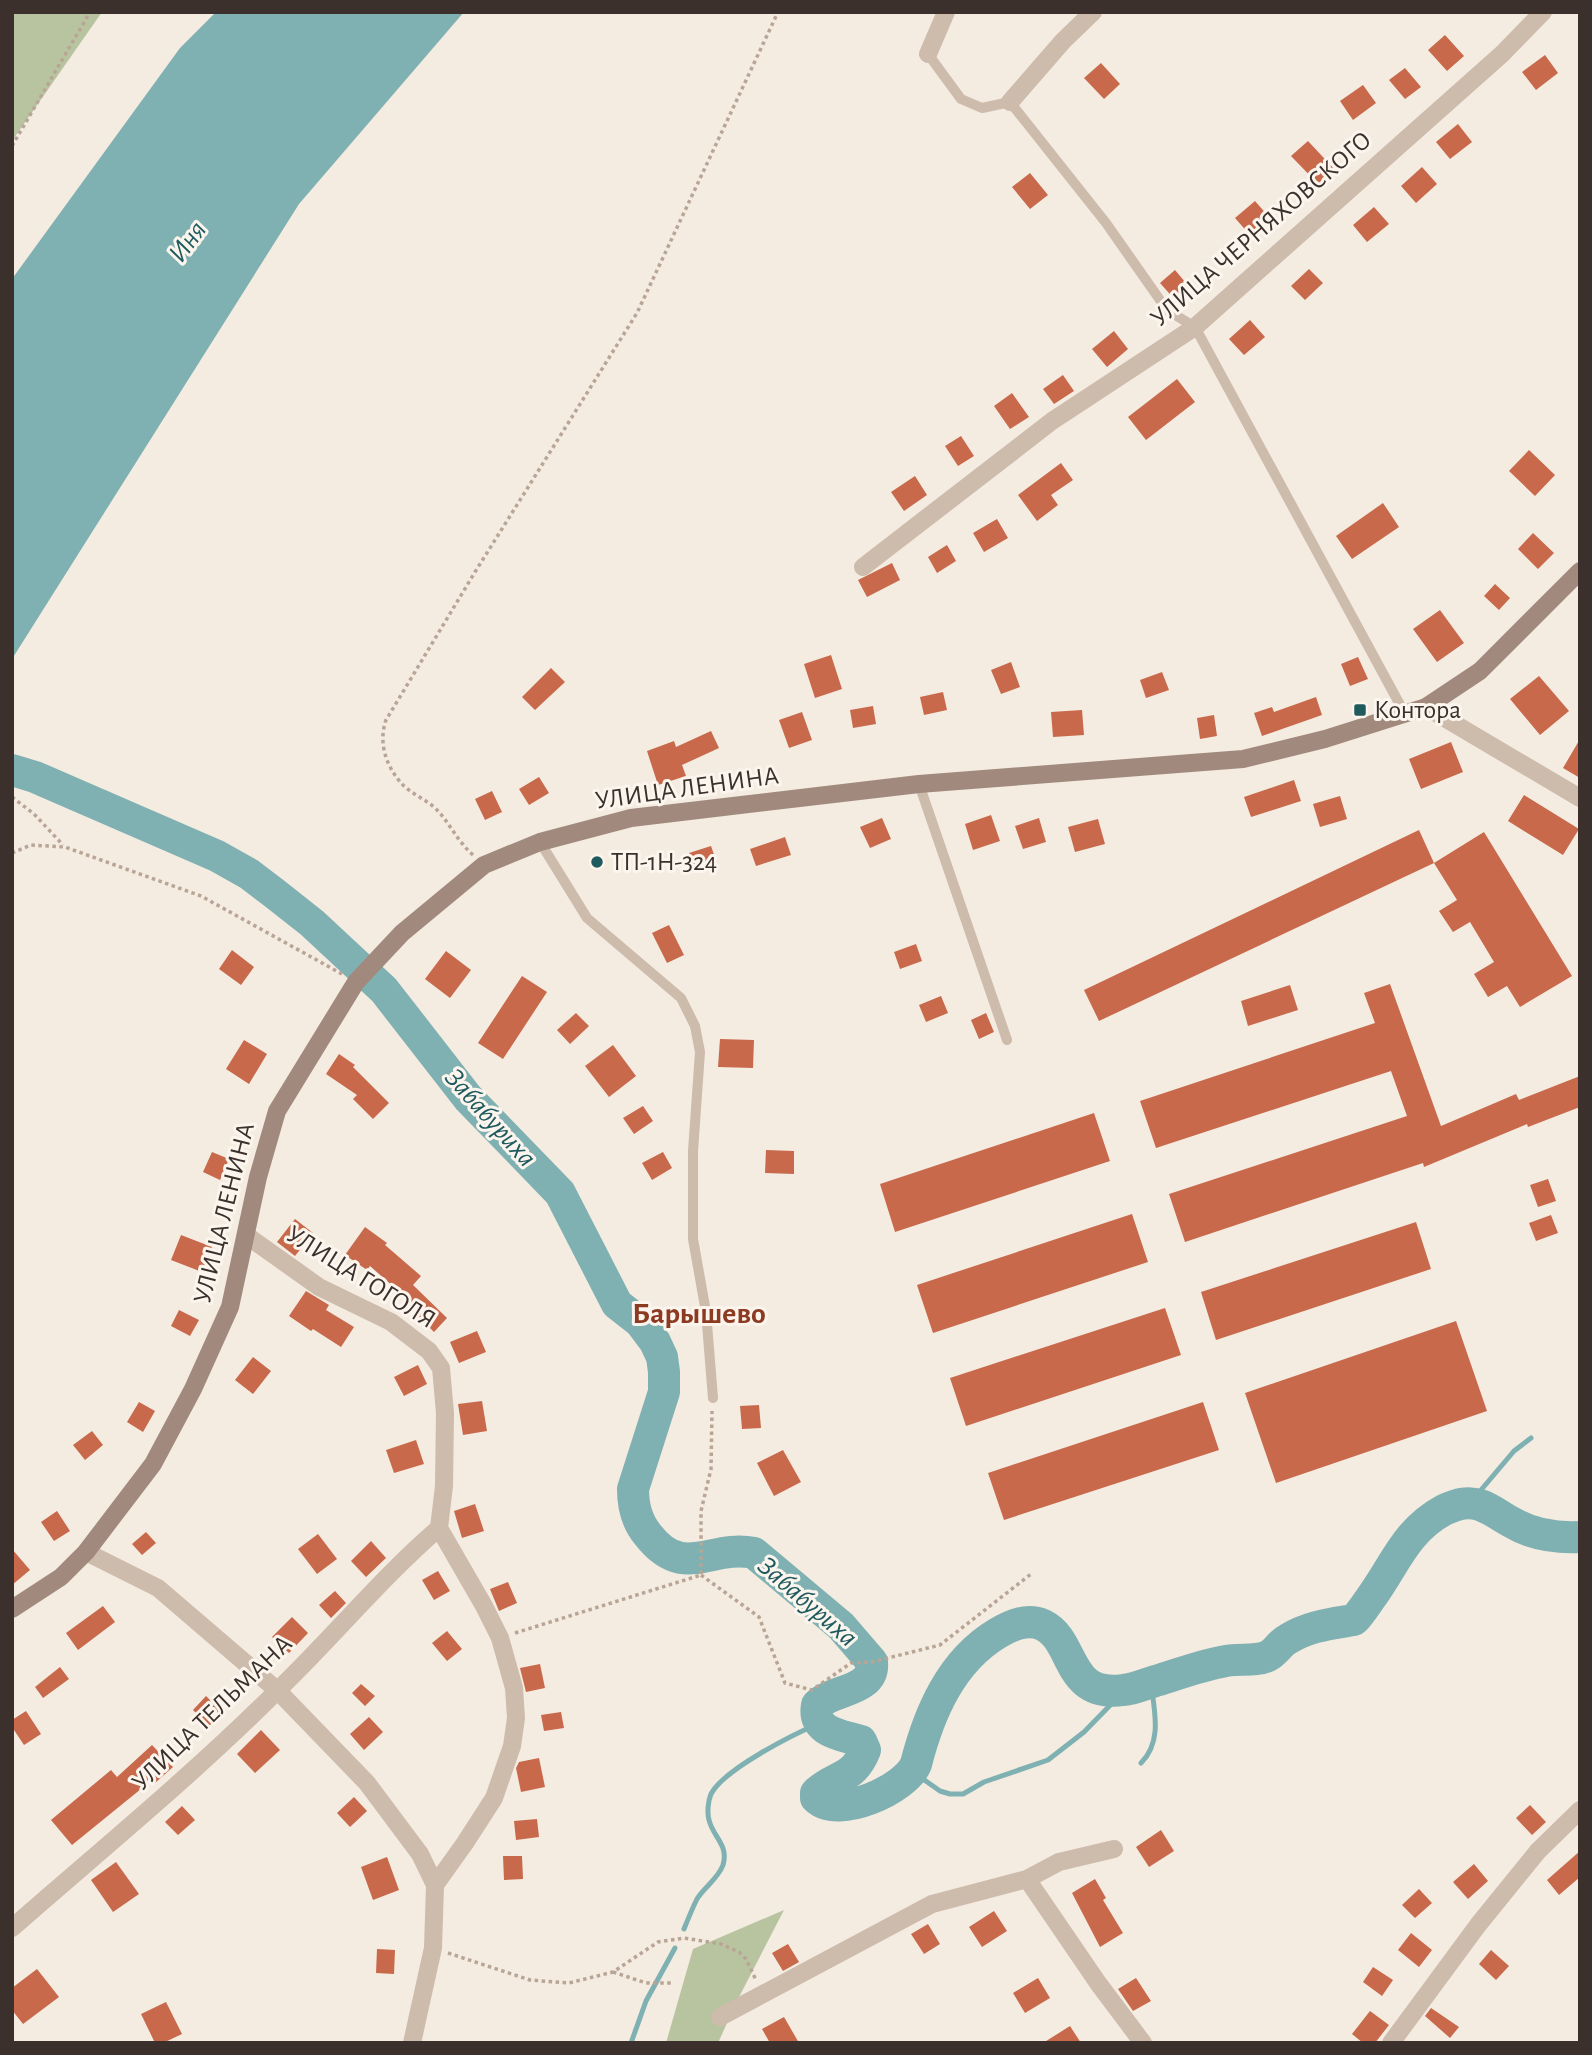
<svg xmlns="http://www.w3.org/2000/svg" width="1592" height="2055" viewBox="0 0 1592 2055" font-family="'Alegreya Sans',sans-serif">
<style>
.green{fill:#b8c4a0}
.water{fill:#7fb0b2}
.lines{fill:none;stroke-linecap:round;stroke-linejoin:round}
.stream{stroke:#7fb0b2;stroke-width:5}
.river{stroke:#7fb0b2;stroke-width:32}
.building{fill:#c8694b}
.path{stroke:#b9a596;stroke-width:3.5;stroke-dasharray:3.5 3.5;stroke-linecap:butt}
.service{stroke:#cdbbac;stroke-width:10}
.minor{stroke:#cdbbac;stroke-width:18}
.secondary{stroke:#a18a7d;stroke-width:18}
.poi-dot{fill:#1f5a5e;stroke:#fbf5ee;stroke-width:2.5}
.labels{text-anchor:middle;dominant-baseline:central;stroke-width:6;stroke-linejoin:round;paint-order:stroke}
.street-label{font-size:26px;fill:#3b302b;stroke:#fbf5ee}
.poi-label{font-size:26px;fill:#3b302b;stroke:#fbf5ee;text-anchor:start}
.water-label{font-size:28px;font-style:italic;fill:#1f5a5e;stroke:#fbf5ee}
.quarter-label{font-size:30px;font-weight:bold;fill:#8c3b22;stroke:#fbf5ee}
</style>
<rect width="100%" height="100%" fill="#f4ebe1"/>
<path class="green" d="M12,12H102L12,141Z
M784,1910L738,1999L718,2043H666L693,1949Z"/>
<path class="water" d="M216,12H464L299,204L12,659V279L180,48Z"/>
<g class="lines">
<path class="stream" d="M1470,1503L1514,1451L1531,1438
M1141,1763C1163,1741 1154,1710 1151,1683
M913,1772L940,1791L950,1794H963L984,1782L1048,1760L1084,1732L1125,1690
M684,1929C688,1919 692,1909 697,1899C704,1887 718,1879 723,1865C729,1845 713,1837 709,1820C707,1813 708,1801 711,1794C724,1769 794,1734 820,1723
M631,2043L646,2001L675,1948"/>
<path class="river" d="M12,770L35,777L217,856L249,874L274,893L312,923L384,990L468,1098L560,1193L617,1304L640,1322L655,1342L662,1357L664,1372V1392L633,1489C633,1506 637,1522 648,1535C684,1581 710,1544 754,1553L841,1626L872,1662C875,1692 832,1689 817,1705C812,1733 842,1735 861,1741L865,1750C853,1781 834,1775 816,1793V1798C838,1820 906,1789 916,1764C929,1713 951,1661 998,1633C1012,1625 1027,1618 1043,1625C1076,1641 1065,1698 1123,1690C1136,1689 1147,1683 1159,1680C1181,1673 1203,1665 1226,1661C1239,1658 1255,1662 1268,1656C1276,1652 1280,1643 1288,1639C1309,1626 1330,1624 1354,1620C1360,1614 1365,1606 1370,1599C1395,1565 1405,1531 1444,1510C1457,1504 1467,1501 1480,1505C1492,1509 1501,1517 1513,1523C1533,1535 1557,1538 1580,1537"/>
</g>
<path class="building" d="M1445,35L1464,56L1447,71L1428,50Z
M1545,55L1558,73L1536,90L1522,72Z
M1101,63L1120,84L1104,99L1084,78Z
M1405,68L1421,87L1405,99L1389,80Z
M1363,85L1376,103L1353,120L1340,101Z
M1458,124L1472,142L1450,159L1436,142Z
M1308,141L1336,171L1320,186L1291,156Z
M1422,167L1437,184L1416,203L1401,186Z
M1030,173L1048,195L1030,209L1012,187Z
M1255,201L1269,217L1249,234L1235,218Z
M1374,207L1389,224L1367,242L1353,225Z
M1309,269L1323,283L1305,300L1291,286Z
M1175,270L1191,289L1176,301L1160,283Z
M1250,320L1265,337L1244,355L1229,339Z
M1114,331L1128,349L1107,367L1092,349Z
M1063,375L1074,391L1054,404L1043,389Z
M1177,379L1195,402L1146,440L1128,417Z
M1012,393L1029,417L1010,429L994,406Z
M961,436L974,456L958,466L945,446Z
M1529,450L1555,475L1535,496L1509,471Z
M1061,463L1073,480L1051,495L1058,505L1037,521L1018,495Z
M915,476L927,495L904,511L891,492Z
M1383,503L1399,527L1352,559L1336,536Z
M997,519L1008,538L984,552L973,533Z
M1533,533L1554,553L1538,569L1518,549Z
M947,545L956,561L937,573L928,557Z
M892,563L900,580L867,597L858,580Z
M1495,584L1510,598L1499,610L1484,596Z
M1440,610L1464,643L1437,662L1413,629Z
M831,655L842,689L815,698L804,664Z
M1358,657L1368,679L1350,686L1341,664Z
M1011,662L1020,687L1001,694L991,670Z
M551,668L565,682L535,710L522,697Z
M1162,672L1169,690L1146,698L1140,680Z
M1539,676L1569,711L1540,735L1510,699Z
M943,692L947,710L924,715L920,697Z
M1316,697L1322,715L1262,736L1254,713L1272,707L1274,712Z
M873,706L876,724L853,728L850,710Z
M1082,710L1084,735L1053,737L1051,712Z
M802,712L812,740L789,748L779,720Z
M1214,715L1217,736L1200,739L1197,718Z
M711,731L719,748L682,765L686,776L658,785L647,751L674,741L676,747Z
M1580,739V778L1563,768Z
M1451,742L1463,772L1421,789L1409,759Z
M539,777L549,793L529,805L519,789Z
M1294,780L1301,801L1251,817L1244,797Z
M492,791L502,812L485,820L475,799Z
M1524,795L1579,829L1563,855L1508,821Z
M1340,796L1347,819L1320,827L1313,804Z
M991,815L1000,841L973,850L965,824Z
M882,818L891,839L870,848L860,827Z
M1039,818L1046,842L1023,849L1015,826Z
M1098,819L1105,844L1075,852L1068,827Z
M1419,830L1434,863L1099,1021L1084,990Z
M1484,832L1572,976L1520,1007L1507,986L1488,997L1474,974L1494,962L1470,922L1453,932L1439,911L1457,900L1434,863Z
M785,837L791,855L756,866L750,849Z
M711,846L717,863L695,871L689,853Z
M669,925L684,955L667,963L652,933Z
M916,944L922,961L900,969L894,952Z
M232,950L254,967L241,985L219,969Z
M446,951L471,970L450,998L425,979Z
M522,976L547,992L503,1059L478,1043Z
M1390,984L1441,1126L1516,1094L1519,1100L1580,1076V1107L1528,1127L1527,1124L1424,1167L1423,1163L1185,1242L1169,1194L1407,1116L1391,1071L1156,1148L1140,1101L1375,1023L1364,993Z
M1290,985L1298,1010L1248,1026L1241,1001Z
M941,996L948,1013L926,1022L919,1005Z
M576,1013L589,1026L570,1044L557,1030Z
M986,1013L994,1032L979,1039L971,1020Z
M720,1039L754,1040L753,1068L718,1067Z
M244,1040L267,1054L249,1084L226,1069Z
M613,1045L636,1076L609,1097L585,1066Z
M339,1054L355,1065L353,1067L389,1103L373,1119L353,1099L357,1095L326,1074Z
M643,1106L653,1121L634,1134L623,1118Z
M1094,1113L1110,1161L895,1232L880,1184Z
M766,1150L794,1151V1174L765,1173Z
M212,1152L229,1159L220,1180L203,1172Z
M663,1152L672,1168L652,1180L642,1163Z
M1548,1179L1556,1201L1538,1207L1530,1185Z
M1132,1214L1148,1262L933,1333L917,1285Z
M1551,1215L1558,1233L1536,1241L1529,1223Z
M295,1219L313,1233L295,1256L277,1242Z
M1416,1222L1431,1269L1216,1340L1201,1292Z
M365,1227L387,1243L385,1245L421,1276L413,1285L447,1318L434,1332L417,1315L421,1311L370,1266L367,1270L345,1255Z
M181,1235L212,1247L202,1272L171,1260Z
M306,1291L329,1305L326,1310L354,1327L341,1347L313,1329L311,1331L289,1316Z
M1165,1308L1181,1355L966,1426L950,1378Z
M179,1310L199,1320L190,1336L171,1326Z
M1456,1321L1487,1411L1276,1483L1245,1393Z
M477,1331L486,1352L459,1363L450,1342Z
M253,1357L271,1371L253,1394L235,1380Z
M418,1365L427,1384L404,1396L394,1377Z
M482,1401L487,1431L463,1435L458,1404Z
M139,1402L155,1411L143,1432L127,1422Z
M1203,1402L1219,1450L1004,1520L988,1473Z
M759,1405L761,1428L742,1429L740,1406Z
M92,1431L103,1445L85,1460L73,1445Z
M416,1440L424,1464L394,1473L386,1450Z
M783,1450L801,1482L774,1496L757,1463Z
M475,1504L484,1531L462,1538L454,1511Z
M57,1511L70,1531L54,1541L41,1522Z
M146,1532L156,1543L142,1555L132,1544Z
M318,1534L337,1559L317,1574L298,1549Z
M371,1541L386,1558L366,1577L351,1561Z
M12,1549L30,1570L12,1585Z
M438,1571L450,1591L434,1600L422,1580Z
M508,1582L517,1603L499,1611L490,1589Z
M335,1591L346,1603L331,1618L319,1605Z
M103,1606L115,1622L78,1650L66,1633Z
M292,1617L308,1633L289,1653L272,1637Z
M447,1631L462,1649L447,1661L432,1643Z
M540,1664L545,1688L526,1692L520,1668Z
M60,1667L69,1679L43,1698L35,1687Z
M361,1684L375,1696L365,1706L352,1693Z
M206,1696L223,1713L209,1726L193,1710Z
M26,1711L41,1734L24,1745L12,1727V1720Z
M561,1712L564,1728L544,1731L541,1715Z
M369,1717L383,1732L364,1750L350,1734Z
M261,1730L280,1750L255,1773L237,1754Z
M152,1745L173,1767L155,1783L152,1780L72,1845L51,1820L111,1770L117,1777Z
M539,1758L545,1787L521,1792L516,1768L519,1762Z
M354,1797L367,1811L350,1827L337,1813Z
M1530,1805L1546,1822L1532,1835L1516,1818Z
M182,1806L195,1820L178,1835L165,1822Z
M537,1819L539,1837L516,1840L514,1821Z
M1161,1830L1174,1851L1149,1867L1136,1847Z
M1580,1851V1877L1559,1895L1547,1880Z
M503,1856H522L523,1879L504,1880Z
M387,1857L399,1890L373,1900L361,1867Z
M116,1862L139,1894L113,1912L91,1880Z
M1474,1864L1488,1881L1468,1899L1453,1882Z
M1095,1879L1106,1898L1103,1900L1123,1933L1100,1947L1072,1893Z
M1419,1889L1432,1903L1415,1918L1402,1905Z
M994,1911L1007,1931L982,1947L969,1927Z
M928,1924L940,1944L924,1954L911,1934Z
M1411,1933L1432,1950L1419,1967L1398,1950Z
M788,1944L799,1962L783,1971L772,1953Z
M377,1949L395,1950L394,1974L376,1973Z
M1491,1950L1509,1966L1496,1980L1479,1964Z
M1373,1967L1393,1980L1382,1996L1363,1982Z
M37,1969L59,1997L23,2024L12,2010V1988Z
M1038,1978L1050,1998L1025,2013L1013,1993Z
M1136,1978L1151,2001L1133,2011L1118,1989Z
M166,2002L182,2034L163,2043H155L141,2014Z
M1431,2008L1459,2027L1450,2038L1425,2016Z
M1370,2011L1389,2025L1375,2043H1363L1352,2034Z
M784,2017L799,2043H770L762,2029Z
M1070,2026L1081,2043H1043Z"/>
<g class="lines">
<path class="path" d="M12,146L90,12
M12,797L34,814L63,845
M12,853L31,845L65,847L201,896L342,974
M473,855C456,840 449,821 435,808C425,799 412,794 403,785C386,767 378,743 386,720L475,572L637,313L778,12
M701,1575L759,1617L785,1683L812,1690L851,1663L872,1662L940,1645L1031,1574
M515,1633L701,1575V1511L711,1469L712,1411
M448,1953L530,1980L569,1983L613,1972L658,1942L684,1938L721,1944L739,1952L746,1959L756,1980
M613,1972L646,1983H671"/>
<path class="service" d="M928,54L961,99L982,108L1010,102L1106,223L1167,310L1195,327L1405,714
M919,784L1007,1040
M540,842L587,918L681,998L695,1026L700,1052L693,1151V1239L706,1312L713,1398"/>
<path class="minor" d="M928,54L946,12
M1010,102L1063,41L1093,12
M863,567L1052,421L1195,327L1502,54L1543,12
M1426,707L1580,798
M246,1235L319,1287L391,1322L429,1351L441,1368L445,1413L444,1486L439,1528L484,1606L500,1638L514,1688L516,1718L512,1746L494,1798L465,1843L435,1885L433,1948L412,2043
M86,1552L158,1588L278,1691L367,1783L420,1854L435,1885
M1027,1879L1098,1983L1143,2043
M12,1928C101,1850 194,1774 278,1690C333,1637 381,1578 439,1528
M720,2017L932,1904L1027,1879L1059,1862L1114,1849
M1391,2043L1478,1925L1538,1851L1580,1810"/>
<path class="secondary" d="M12,1609L61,1577L86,1552L153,1464L193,1389L230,1307L258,1177L277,1111L356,982L402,933L484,865L540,842L631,818L919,784L1243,759L1325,739L1426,707L1480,671L1580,571"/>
</g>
<g class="poi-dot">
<rect x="1353" y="703" width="14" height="14" rx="3.5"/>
<circle cx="597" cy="862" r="7"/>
</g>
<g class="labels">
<g class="street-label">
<text transform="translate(1261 229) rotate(-41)">УЛИЦА ЧЕРНЯХОВСКОГО</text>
<text transform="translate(687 788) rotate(-8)">УЛИЦА ЛЕНИНА</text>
<text transform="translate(224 1213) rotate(-76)">УЛИЦА ЛЕНИНА</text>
<text transform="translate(361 1277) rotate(32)">УЛИЦА ГОГОЛЯ</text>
<text transform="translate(212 1713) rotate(-44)">УЛИЦА ТЕЛЬМАНА</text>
</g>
<g class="poi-label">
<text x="1374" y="710">Контора</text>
<text x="611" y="862">ТП-1Н-324</text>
</g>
<g class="water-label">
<text transform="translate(188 242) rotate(-53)">Иня</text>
<text transform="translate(490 1118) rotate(48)">Забабуриха</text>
<text transform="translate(807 1602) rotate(41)">Забабуриха</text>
</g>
<g class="quarter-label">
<text x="699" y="1314">Барышево</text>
</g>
</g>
<rect width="1592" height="2055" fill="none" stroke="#3b302b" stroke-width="28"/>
</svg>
